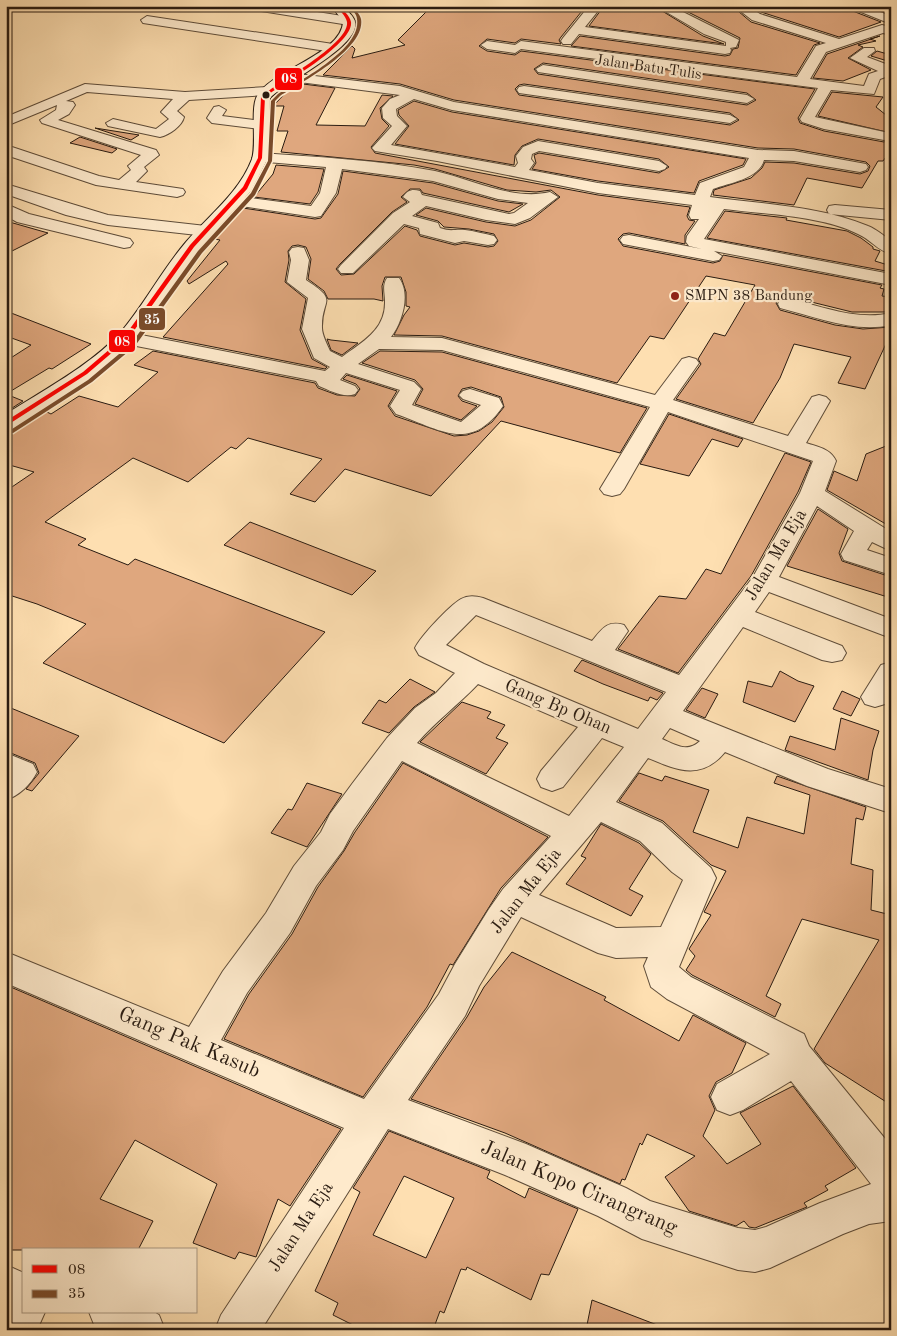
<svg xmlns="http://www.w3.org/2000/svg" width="897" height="1336" viewBox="0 0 897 1336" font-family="'Old Standard TT',serif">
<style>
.building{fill:#dfa77e;stroke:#291b11;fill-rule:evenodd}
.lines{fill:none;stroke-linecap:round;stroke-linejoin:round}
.street-casing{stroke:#5e4c39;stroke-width:2}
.secondary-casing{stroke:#291b11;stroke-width:2}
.street{fill:#feeacc;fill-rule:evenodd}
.secondary{fill:#feeacc;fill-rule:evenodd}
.bus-1-casing{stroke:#feeacc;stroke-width:3}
.bus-2-casing{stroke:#feeacc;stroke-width:3}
.bus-1{fill:#f00;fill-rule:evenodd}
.bus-2{fill:#7a4b2a;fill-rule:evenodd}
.bus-dot{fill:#291b11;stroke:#feeacc;stroke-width:2}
.poi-dot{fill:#8f2418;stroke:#feeacc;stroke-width:2}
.labels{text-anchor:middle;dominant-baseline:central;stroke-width:4.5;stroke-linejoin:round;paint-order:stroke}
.far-street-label{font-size:15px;fill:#291b11;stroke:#feeacc}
.far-poi-label{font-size:15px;fill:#291b11;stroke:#feeacc;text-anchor:start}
.street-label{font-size:18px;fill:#291b11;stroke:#feeacc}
.near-street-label{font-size:21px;fill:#291b11;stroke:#feeacc}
.line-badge{stroke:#feeacc;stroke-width:2}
.badge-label{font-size:14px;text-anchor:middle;font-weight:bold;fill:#fff}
</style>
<rect width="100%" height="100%" fill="#fedfb1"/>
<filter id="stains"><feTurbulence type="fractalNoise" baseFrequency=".004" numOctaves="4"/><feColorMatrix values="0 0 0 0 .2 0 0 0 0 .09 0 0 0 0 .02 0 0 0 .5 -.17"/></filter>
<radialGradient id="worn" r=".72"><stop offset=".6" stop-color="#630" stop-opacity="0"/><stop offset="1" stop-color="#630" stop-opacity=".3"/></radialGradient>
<path class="building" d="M432,6H586L561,37L559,40L561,44L521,39L515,43L487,39L479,46L487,51L515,55L521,51L815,89L798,118L800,123L824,131L884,142L891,139V150L883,161H878L862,188L807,178L794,205L713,195L714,190L751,178L762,168L765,162L794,163L860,174L868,171L870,166L866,162L794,149L758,148L454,100L400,84L323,75L352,46L355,49L352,58L405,45L398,40ZM543,63L747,93L756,100L747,105L538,74L534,69ZM524,84L730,113L739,120L730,125L519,95L515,89L519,85Z
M604,6H654L703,36L724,44L589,26Z
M676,6H732L751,22L820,43L814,45L796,75L571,46L580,36L725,56L730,55L733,49L738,48L740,38Z
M752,6H840L881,22L839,37L761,12Z
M880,36L870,39L876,41L858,45L863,47L848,58L871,70L843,81L813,78L827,54Z
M877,51L891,55V62L871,56Z
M295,83L335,88L316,125L365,126L382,95L393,96L380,108L382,119L389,126L371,147L375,153L598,195L690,207L687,216L689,220L695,221L685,235V244L629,233L623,234L618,239L623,246L713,263L720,261L723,255L882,285L880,288L884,289L882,296L891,297L888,312H852L787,296L779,298L776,303L780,310L835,325L863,329L891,327V333L865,389L838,383L851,357L794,344L780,378L753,423L676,399L701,364L698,359L714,333L725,336L755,285L706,276L664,339L650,336L617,383L442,336L394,335L404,315L410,307L406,306V292L401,277H385L382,286L383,301L374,299H328L324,291L308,279L311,259L306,247L298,245L292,246L288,251L289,260L285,282L306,299L300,330L312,359L327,367L325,369L163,337L228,264L226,261L189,284L187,281L220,240L214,239L243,208L315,219L321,218L338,194L343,171L433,183L498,201L523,204L509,212L423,193L420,189H410L401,197L407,202L392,212L340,264L336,269L341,275L354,274L405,226L417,230L420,236L455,245L464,243L488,247L494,246L498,241L494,234L469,229L444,227L438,221L416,215L426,208L486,222L515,226L531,220L560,197L551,190L536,192L507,190L435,169L414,165L281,152L288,131H277L284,106H273Z
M832,92L883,97L876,107L891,119V133L818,116Z
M414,101L452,112L746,159L743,165L699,181L694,193L598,181L532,169L536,163L534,155L539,153L659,173L669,167L659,159L538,139L522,146L515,155L514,165L395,144L409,126L399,115L398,110Z
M95,128L139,135L131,140Z
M80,137L117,149L112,153L70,143Z
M276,165L324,169L318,192L310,204L254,197L273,174Z
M725,211L787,218L786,220L847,231L861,238L873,247V249L880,251L875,261L888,265L886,271L707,238Z
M6,221L48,233L6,254Z
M6,311L91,344L52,369L49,368L6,394L23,401L6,412V361L31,345L6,336Z
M327,339L331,340L358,343L342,355L331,350Z
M153,351L315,383L318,388L337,395L355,396L360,389L356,384L343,379L347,375L397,391L388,406L395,416L454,436L467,435L479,431L492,422L504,407L501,397L471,387L462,389L458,396L462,401L477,406L461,420L415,404L423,389L415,380L362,363L380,351L442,352L647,408L620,453L501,421L431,496L345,469L315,502L290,494L322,459L248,438L236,449L231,447L188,482L133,458L45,522L86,539L78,545L128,565L135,559L325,632L224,743L43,663L86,624L37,604L6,594V491L34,472L6,464V432L15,431L45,411L51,414L79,396L118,407L158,372L134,365Z
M669,414L743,439L738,447L712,439L689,476L640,464Z
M891,444V527L827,490L834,471L857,481L866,454Z
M785,453L811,462L798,492L751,576L678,673L618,649L659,596L686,599L706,569L721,574Z
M818,509L848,529L839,553L842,561L891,577V598L787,566Z
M250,522L376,571L352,595L224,545Z
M582,660L663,693L657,700L650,697L648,701L603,684L574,671Z
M780,671L798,681L814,686L795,722L743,702L748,681L772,687Z
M410,679L435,692L414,707L389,733L362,723L379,700L386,703Z
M702,688L718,694L705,718L686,710Z
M842,691L860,699L851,716L833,709Z
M462,702L491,712L487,718L505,725L496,738L508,743L486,774L420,742Z
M6,706L79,736L32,791L26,789L39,773L35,763L6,751Z
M841,718L879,731L873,750L868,780L785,750L790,736L835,750Z
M403,763L548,837L501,888L453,965L450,964L427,1007L363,1097L224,1039L249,994L292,934L318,887L344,851L355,832Z
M639,773L662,781L665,776L709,790L693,832L738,848L747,817L804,834L810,795L774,783L777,776L866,807L863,820L856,818L851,864L873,870L871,910L891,915V1105L825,1063L814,1049L879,940L802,919L766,996L781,1004L775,1017L692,975L686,970L695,956L689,949L711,915L704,912L726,871L711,865L663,821L619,801Z
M307,783L342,794L307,847L271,833L288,809L292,810Z
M601,824L639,843L651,854L629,889L643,896L631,916L566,884L586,858L581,856Z
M512,952L606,997L604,1000L679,1041L693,1015L746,1043L732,1073L716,1082L709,1096L715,1110L703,1136L727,1164L761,1144L740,1113L793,1086L856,1168L825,1186L828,1190L804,1203L807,1207L755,1228L749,1227L744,1221L736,1226L689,1211L665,1177L695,1156L647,1134L642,1145L640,1143L625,1180L622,1179L620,1184L505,1133L411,1099L467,1017L484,987Z
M6,985L341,1129L290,1206L278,1199L256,1257L239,1252L235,1259L193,1243L217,1184L135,1140L100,1199L153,1221L138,1250H6Z
M389,1131L490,1171L487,1178L525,1198L529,1188L578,1209L549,1275L541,1274L531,1300L467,1267L466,1270L461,1269L444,1313L440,1311L433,1330H363L333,1315L338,1303L315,1291L360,1192L353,1188ZM404,1176L454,1198L426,1258L373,1235Z
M592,1300L665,1328V1330H586Z"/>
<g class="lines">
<g class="street-casing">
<path id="street" d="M249,6H279L349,17L355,21L349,25L255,10Z
M589,6H602L585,27L726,46V42L704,34L656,6H671L739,40L736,47L730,48L731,50L730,53L725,54L579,34L571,44H563L561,41L563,38Z
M734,6H748L760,14L839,39L882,25L891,27V35L883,33L826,52L810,79L864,86L869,74L878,71L850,58L864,48H874L875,51L867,57L891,66V75L880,79L874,94L831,90L815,117L889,133V139L884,140L824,129L802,122L800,119L818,88L521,49L515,53L487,49L481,45L487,41L515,45L521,41L797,77L816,46L826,43L752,20Z
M846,6H864L891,16V24Z
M147,16L333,44L339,48L333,52L143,23L141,20Z
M543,65L747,95L754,99L747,103L538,72L536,69Z
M289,73L400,86L454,102L758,150L794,151L866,164L868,167L866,170L860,172L794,161L764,160C759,179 729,183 713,189L710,197C762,204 819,206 868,226C876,229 884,236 891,241V254C878,251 870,239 858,234C823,216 763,214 724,209L704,239L891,274V285L714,251L722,256L719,260L713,261L623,244L620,240L623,236L629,235L702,249L689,246L686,242L687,236L699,219H691L689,215L692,205L598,193L437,161L375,151L372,148L392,126L383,118L382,108L390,99L400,95L284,80L282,77L284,74ZM414,99L452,110L749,158L744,167L700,183L695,195L598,183L529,170L534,163L531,159L532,154L539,151L659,171L665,169L667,166L659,161L538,141L523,147L516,156L518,163L515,167L391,145L407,126L397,116L396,109Z
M85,84L185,92L267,87L274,91L267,95L189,100L177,111L184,117C182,126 169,135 160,137L108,126L106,123L113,119L156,129L169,119L161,112L173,99L87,92L66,101L73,102L75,105L69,114L58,120L156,150L159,155L144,167L147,171L136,182L183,189L185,192L183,195L177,197L96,185L6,155V145L99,176L119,180L131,170L128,166L141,155L42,123L40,120L56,110L57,105L6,126V117Z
M524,86L730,115L737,119L730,123L519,93L517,90L519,87Z
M219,106L226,110L222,116L261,121L268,125L261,129L212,123L207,118L214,107Z
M260,153C318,157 378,160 435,171C471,179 513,201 550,192L558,197L530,218L515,224L486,220L426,206L412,216L438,223L440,228C451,232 454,229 465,230C474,231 485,234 494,236L497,240L494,244L488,245L464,241L455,243L420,234L419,228L404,224L353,273H341L338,269L341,265L393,213L410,202L403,197C408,190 412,189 420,191L422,195L509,214L514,213L528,203L498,199L433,181L342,169L336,193L321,216L315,217L228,204L226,201L228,198L234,196L311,206L320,193L326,167L255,161L252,158Z
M6,184L108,215L206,226L212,227L215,231L212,235L206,236L108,225L66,215L6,194Z
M6,204L29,214L130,239L133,243L130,247L124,248L17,222L6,216Z
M835,205L891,210V220L829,214L827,210L829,206Z
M298,247L304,248L309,260L306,280C340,302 321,298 322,328C322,335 327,344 330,351L342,357C362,342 386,330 385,301C385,293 382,285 387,278H399C411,294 402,323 391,337L442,338L655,395L682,359L689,357L696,359L699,363L673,400L788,436L812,397L819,395L826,397L830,401L806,443C818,447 831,449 836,461L825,491L891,532V551L872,542L867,550L891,558V575L844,560L841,554L854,531L817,506L779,577L891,619V638L769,592L755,612L842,646L846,653L842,660L832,662L822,660L743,627L683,711L828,769L891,789V811L887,812L807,786L725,752C701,781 677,770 648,758L616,802L662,823L711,868L716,878L679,967L691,977L804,1034L809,1046L891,1146V1221L869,1224L843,1234L770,1268L755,1272L738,1270L642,1239L598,1216L505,1175L388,1129L261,1330H215L221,1315L344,1128L6,983V952L189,1027L223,971L266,913L294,866L321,832L330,814L352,784L387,738L415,708L436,693L455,673L419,655L415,648C421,636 449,606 461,599C468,595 476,596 483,598L592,641C602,629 607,620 624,625L628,631L615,650L679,675L753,577L800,493L813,461L668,412L624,489L620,494L612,496L604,494L600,489L650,407L442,350L379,349L358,364L414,382L421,389L412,405L461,422L481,405L463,399L459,395L463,391L470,389L499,398L503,406C470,454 440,429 396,414L390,406L400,390L346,373L340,380L355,386L358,390L355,394C343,398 331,391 319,386L316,381L126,344L119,342L116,338L119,334L126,332L325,371L330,367L314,358L302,329L308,298L287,282L291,260L289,252L292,248ZM476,615L666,692L638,729L484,664L446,645ZM478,684L578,727L541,771L537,779L541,787L552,791L563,787L602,738L624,747L569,816L417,743C436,721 458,705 478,684ZM670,728L700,741C687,753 676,745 662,739ZM402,761L551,836L503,889L489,909L455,964L439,994L364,1099L221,1040L247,993L290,933L316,886L343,850L353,831ZM601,822L640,841L672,872L683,880L661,927L616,928L539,895ZM521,917L598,953L616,958L648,957L644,966L651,987L667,999L770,1054L717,1084L711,1097L717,1110L730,1115L743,1110L791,1081L871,1184L820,1203L766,1227L755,1230L738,1228L650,1201L626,1188L526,1144L408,1100L465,1016L479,986Z
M787,298C821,306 856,321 891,313V325C854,333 816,317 780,308L778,304L780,300Z
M891,662V695L885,704L875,707L865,704L861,697L881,665Z
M6,753L33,764L37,772C30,785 20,795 6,800Z
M6,1265L24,1273V1312H45L37,1330H6Z
M89,1312H154L159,1315L165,1330H100L95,1327Z"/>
</g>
<g class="secondary-casing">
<path id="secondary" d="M331,6H343C347,11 354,16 355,22C361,46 285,82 270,98L268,158L251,191L198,250L133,342L92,377L14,429L6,430V414C42,391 91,365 120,333C144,305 162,270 186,242C209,215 239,193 252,159C257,144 250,109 257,96C271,70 343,54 343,21Z"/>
</g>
<use href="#street" class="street"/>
<use href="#secondary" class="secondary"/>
<g class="bus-1-casing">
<path id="bus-1" d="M336,6H339C343,10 350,16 351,22C354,44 282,84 265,97L262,158L247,189L194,247L128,339L87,374L6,426V421L83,372L124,337L190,245L243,187L258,158L261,97C277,82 350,44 347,22C346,16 339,10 336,6Z"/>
</g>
<g class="bus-2-casing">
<path id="bus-2" d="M349,6H352C355,10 360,14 361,19C366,49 302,82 280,96L275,101L272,161L255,195L202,253L135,346L92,382L13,433H9V431L88,380L131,344L198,251L251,193L268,161L271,101L278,94C299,81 362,49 357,19C357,14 352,10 349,6Z"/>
</g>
<use href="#bus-1" class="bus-1"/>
<use href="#bus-2" class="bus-2"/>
</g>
<circle class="bus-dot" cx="266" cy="95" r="4.5"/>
<circle class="poi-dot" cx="675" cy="296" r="5"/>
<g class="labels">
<g class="far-street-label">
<text transform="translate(648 68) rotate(8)">Jalan Batu Tulis</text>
</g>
<g class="far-poi-label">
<text x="685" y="296">SMPN 38 Bandung</text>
</g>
<g class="street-label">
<text transform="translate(776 555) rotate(-59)">Jalan Ma Eja</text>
<text transform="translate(558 707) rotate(23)">Gang Bp Ohan</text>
<text transform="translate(526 891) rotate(-52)">Jalan Ma Eja</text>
<text transform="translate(301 1227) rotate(-57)">Jalan Ma Eja</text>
</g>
<g class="near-street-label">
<text transform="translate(189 1043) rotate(23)">Gang Pak Kasub</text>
<text transform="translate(579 1188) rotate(23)">Jalan Kopo Cirangrang</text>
</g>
</g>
<g class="line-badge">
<rect x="274" y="67" width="29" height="24" rx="5" fill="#f00"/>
<rect x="138" y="307" width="28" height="24" rx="5" fill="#7a4b2a"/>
<rect x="108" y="329" width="28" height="24" rx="5" fill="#f00"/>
</g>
<g class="badge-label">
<text x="289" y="83">08</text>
<text x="152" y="324">35</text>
<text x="122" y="346">08</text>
</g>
<rect width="897" height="1336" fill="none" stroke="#fedfb1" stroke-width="25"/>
<rect x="8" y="8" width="882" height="1321" fill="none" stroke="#291b11" stroke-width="2.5"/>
<rect x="12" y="12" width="872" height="1311" fill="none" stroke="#291b11"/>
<rect x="22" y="1248" width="175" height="65" fill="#feeacc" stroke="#a99781"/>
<rect x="32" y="1265" width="25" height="8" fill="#ff0000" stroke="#a99781"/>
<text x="68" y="1274" font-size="15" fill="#291b11">08</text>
<rect x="32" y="1290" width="25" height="8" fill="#7a4b2a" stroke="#a99781"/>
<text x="68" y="1298" font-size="15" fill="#291b11">35</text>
<rect width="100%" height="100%" filter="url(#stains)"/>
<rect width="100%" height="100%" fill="url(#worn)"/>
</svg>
